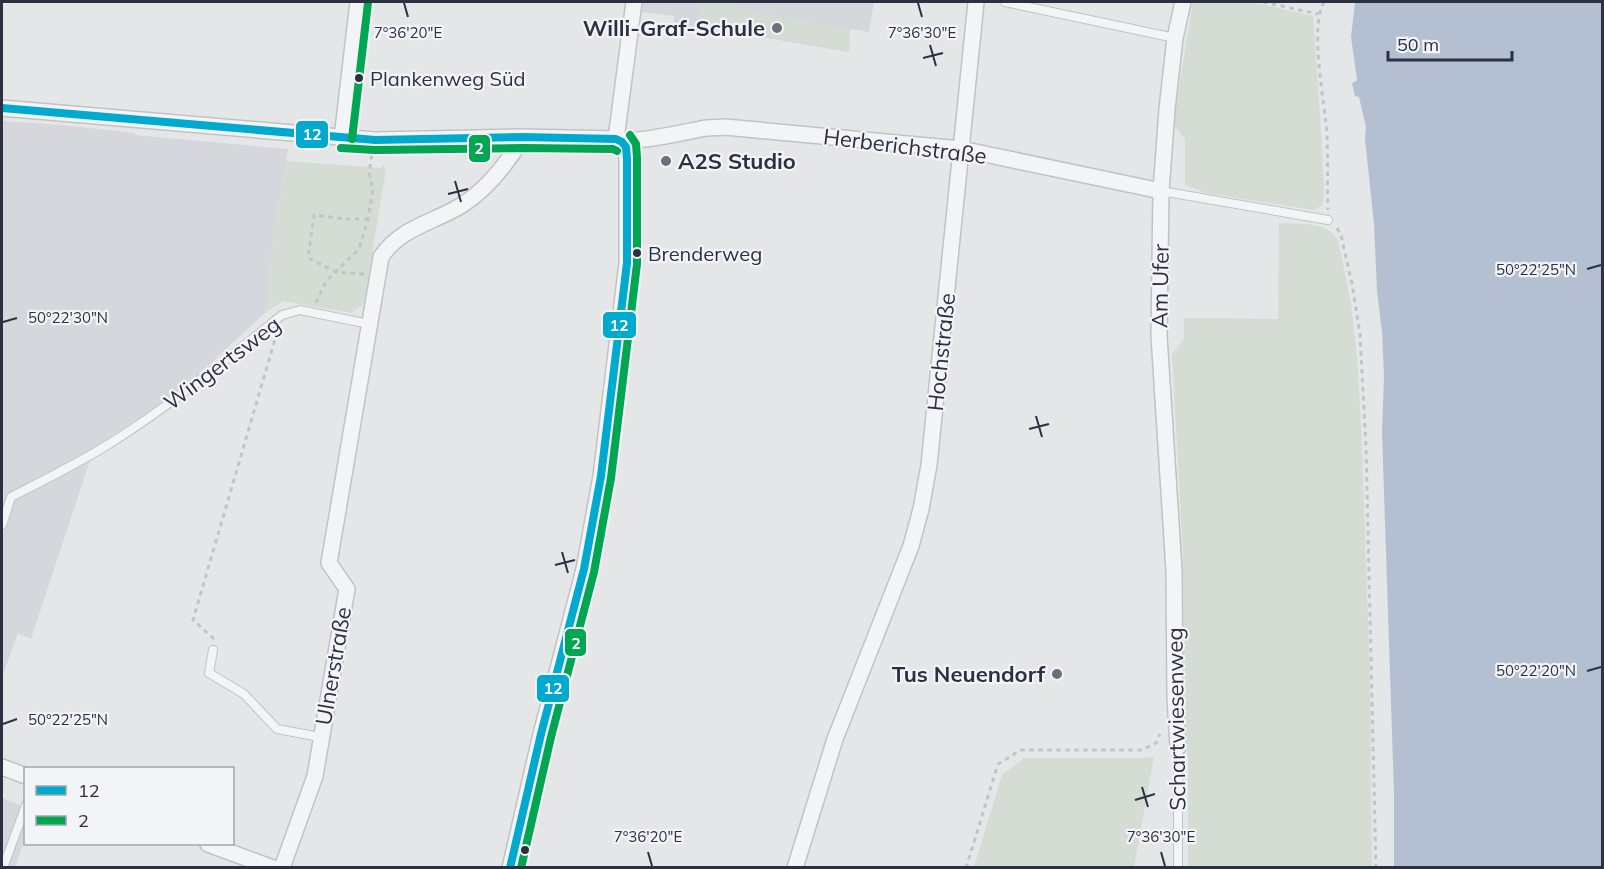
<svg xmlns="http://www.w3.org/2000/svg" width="1604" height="869" viewBox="0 0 1604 869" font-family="Mulish,sans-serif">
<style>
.built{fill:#d5d7dd}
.green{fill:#d4dcd4}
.water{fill:#b4c0d2}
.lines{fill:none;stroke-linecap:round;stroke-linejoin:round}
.lane-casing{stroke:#c1c2c5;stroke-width:10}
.street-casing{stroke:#c1c2c5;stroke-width:18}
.path{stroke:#c3c4c8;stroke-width:3;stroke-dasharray:4.5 4.5;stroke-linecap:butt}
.lane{stroke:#f3f4f5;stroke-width:8}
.street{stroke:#f3f4f5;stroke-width:15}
.bus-1-casing{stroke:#f2f4f7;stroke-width:12}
.bus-2-casing{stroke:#f2f4f7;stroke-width:12}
.bus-1{stroke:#00a9ce;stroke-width:8}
.bus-2{stroke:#00a651;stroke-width:8}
.ticks{fill:none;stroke:#2b3141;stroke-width:2}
.poi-dot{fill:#6c707b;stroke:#f2f4f7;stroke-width:2}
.bus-dot{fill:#2b3141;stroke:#f2f4f7;stroke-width:2}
.labels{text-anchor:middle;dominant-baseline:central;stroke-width:4.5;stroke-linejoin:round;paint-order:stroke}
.bus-label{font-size:20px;fill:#2b3141;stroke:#f2f4f7;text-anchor:start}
.poi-label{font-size:22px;font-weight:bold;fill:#2b3141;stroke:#f2f4f7;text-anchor:end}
.street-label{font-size:22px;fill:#2b3141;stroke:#f2f4f7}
.ticks-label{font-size:15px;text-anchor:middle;fill:#2b3141;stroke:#f2f4f7;stroke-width:4.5;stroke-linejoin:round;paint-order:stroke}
.line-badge{stroke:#f2f4f7;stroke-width:2}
.badge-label{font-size:16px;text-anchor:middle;font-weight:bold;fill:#fff}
</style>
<rect width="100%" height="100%" fill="#e4e6e8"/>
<path class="built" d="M643,2H874L869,32L850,29L849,52L720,30L719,32L674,26V16L641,12Z
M2,121L62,125L134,133L135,135L288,149L273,238L266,312L180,392L70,463L8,494L2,512Z
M90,460L31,639L18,633L2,677V536L14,500Z
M2,798L25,807V839L15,867H2Z"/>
<path class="green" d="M701,2H736L735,8L850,29L849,52L697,23Z
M1193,2H1251L1313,16L1322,144L1324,193L1322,205L1314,210L1206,193L1185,185V139L1173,124Z
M286,161L382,168L383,165L386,170L364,303L352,313L283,301L266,312L273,238Z
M1279,223C1301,225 1325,220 1338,240L1351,303L1357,356L1362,444L1370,679L1372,867H1188V760L1184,717L1183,556L1172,354L1184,339V318L1278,319Z
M1154,757L1134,867H974L1002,775L1024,758H1143Z"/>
<path class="water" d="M1355,2H1602V867H1394V794L1382,432L1384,376L1382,332L1377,291L1374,224L1365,139L1366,127L1359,97L1355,96L1352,83L1357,80L1351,37Z"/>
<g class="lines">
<g class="lane-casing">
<path id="lane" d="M1005,2L1175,38
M1161,191L1328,220
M2,525L11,497C44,480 77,464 109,444C170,406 226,360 282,315L300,310L369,324
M213,650L209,673L244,694L277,729L320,737
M1178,747V868
M3,868L26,805"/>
</g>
<g class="street-casing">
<path id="street" d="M2,108L375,140L523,137L616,139C629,145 685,132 701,129C709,127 717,128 725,127L961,149L1161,191
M342,138L358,2
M616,139L634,2
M1178,747L1175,697L1174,570L1159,336L1161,191L1167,109L1175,38L1183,2
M2,767L26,776
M208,844L273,868
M282,868L315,776L347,589L329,563L381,257C401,227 433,223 462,205C487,189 508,162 523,137
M510,868L541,734L584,569L601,476L627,263V159L626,147L622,142
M795,868L835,739L911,546L921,509L929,465L976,2"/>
</g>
<path class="path" d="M1263,2L1318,14
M1324,2C1309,27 1325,103 1327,135C1328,160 1327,185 1328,210
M1337,228L1341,235L1352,284L1360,334L1366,447L1376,868
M364,274L336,272L308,258L314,215L345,219H368
M316,303L326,281L359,249L368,219L373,190L369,173L372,154
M214,639L193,620L276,336
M966,868L998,764L1021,750H1142L1156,743L1160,734"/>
<use href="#lane" class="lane"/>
<use href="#street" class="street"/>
<g class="bus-1-casing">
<path id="bus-1" d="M2,108L375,140L523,137L616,139L622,142
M510,868L541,734L584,569L601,476L627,263V159L626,147L622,142"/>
</g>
<g class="bus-2-casing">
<path id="bus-2" d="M352,139L368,3
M341,148L375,150L523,148L613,149L617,151
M521,868L551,737L594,572L611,478L637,264V158L636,144L630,135"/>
</g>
<use href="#bus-1" class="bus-1"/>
<use href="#bus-2" class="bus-2"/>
</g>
<path class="ticks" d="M404,3L408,17M918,3L922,17M930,45L936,66M923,58L943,53M455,181L461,202M448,194L468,189M1587,269L1601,265M3,322L17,318M1036,416L1042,437M1029,429L1049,424M562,552L568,573M555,565L575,560M1587,671L1601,667M3,724L17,719M1142,787L1148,807M1135,800L1155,794M648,852L652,866M1161,852L1165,866"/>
<g class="poi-dot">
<circle cx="777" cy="28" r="6"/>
<circle cx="666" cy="161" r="6"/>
<circle cx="1057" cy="674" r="6"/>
</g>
<g class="bus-dot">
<circle cx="359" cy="78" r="5"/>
<circle cx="637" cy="253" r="5"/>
<circle cx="525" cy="850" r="5"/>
</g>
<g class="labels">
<g class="bus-label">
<text x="370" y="78">Plankenweg Süd</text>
<text x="648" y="253">Brenderweg</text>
</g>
<g class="poi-label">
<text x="765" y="28">Willi-Graf-Schule</text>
<text x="678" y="161" text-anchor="start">A2S Studio</text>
<text x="1045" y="674">Tus Neuendorf</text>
</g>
<g class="street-label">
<text transform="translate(905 146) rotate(7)">Herberichstraße</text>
<text transform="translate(1160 286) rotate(-89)">Am Ufer</text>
<text transform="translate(941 352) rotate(-84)">Hochstraße</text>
<text transform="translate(222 363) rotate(-37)">Wingertsweg</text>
<text transform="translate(333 666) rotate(-80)">Ulnerstraße</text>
<text transform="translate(1176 719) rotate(-91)">Schartwiesenweg</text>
</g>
</g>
<g class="ticks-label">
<text x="408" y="38">7°36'20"E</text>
<text x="922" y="38">7°36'30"E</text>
<text x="1536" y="275">50°22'25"N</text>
<text x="68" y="323">50°22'30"N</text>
<text x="1536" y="676">50°22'20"N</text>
<text x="68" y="725">50°22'25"N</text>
<text x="648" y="842">7°36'20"E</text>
<text x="1161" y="842">7°36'30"E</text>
</g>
<g class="line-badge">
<rect x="295" y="120" width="34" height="29" rx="6" fill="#00a9ce"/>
<rect x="468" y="134" width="23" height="29" rx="6" fill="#00a651"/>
<rect x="602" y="311" width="35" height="28" rx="6" fill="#00a9ce"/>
<rect x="564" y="628" width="23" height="29" rx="6" fill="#00a651"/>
<rect x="536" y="674" width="34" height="29" rx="6" fill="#00a9ce"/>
</g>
<g class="badge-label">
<text x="312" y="140">12</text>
<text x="479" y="154">2</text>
<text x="619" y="331">12</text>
<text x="576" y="649">2</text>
<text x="553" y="694">12</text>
</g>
<rect width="1604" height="869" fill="none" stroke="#2b3141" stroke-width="6"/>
<rect x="24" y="767" width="210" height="78" fill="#f2f4f7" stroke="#a2a6ae" stroke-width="1.5"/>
<rect x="36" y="786" width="30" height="9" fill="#00a9ce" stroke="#a2a6ae" stroke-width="1.5"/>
<text x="78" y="797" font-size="18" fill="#2b3141">12</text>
<rect x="36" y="816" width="30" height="9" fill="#00a651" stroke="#a2a6ae" stroke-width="1.5"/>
<text x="78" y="827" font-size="18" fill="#2b3141">2</text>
<path d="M1388 51v9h124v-9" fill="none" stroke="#2b3141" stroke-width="3"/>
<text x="1397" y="51" font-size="18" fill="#2b3141" stroke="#f2f4f7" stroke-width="4.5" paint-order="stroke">50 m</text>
</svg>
